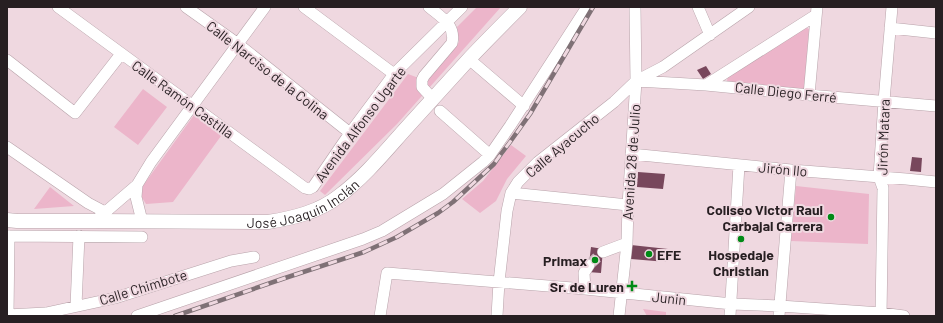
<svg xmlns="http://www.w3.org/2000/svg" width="943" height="323" viewBox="0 0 943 323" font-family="Barlow,sans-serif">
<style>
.green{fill:#ecb5ca}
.building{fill:#78475c}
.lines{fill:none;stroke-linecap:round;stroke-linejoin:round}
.minor-tunnel{stroke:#c7b3ba;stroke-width:11;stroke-dasharray:11 5.5;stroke-linecap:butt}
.minor-casing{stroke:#b8a3aa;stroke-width:12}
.major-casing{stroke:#b8a3aa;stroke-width:15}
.minor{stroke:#fff;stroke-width:11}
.major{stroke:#fff;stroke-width:14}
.rail-casing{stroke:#7f7176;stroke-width:4.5}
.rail{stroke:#efd8e0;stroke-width:3;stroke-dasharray:9;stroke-linecap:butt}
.poi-dot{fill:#008a16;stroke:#efd8e0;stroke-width:1.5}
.labels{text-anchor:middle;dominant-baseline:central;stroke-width:4;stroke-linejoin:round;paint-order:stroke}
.street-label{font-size:14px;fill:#271f22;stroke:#efd8e0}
.poi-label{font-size:14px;font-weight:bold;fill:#271f22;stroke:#efd8e0;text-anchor:end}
</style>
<rect width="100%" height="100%" fill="#efd8e0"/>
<path class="green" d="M477,7H501L397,124L325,195L320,191L408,74L424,80L459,42L457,27Z
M805,27L809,29L804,90L727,81L728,76Z
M143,89L167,107L138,145L114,127Z
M194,115L221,136L173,202L146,204L141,196L142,187Z
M511,145L526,156L507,179L496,201L480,213L462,199L483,181Z
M796,186L869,194L868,244L791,241Z
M50,187L74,206L34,209Z
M643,309L666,312V316H647Z"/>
<path class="building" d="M706,66L711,74L703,79L697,70Z
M912,157L922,158L921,172L910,171Z
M638,172L665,174L663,189L637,187Z
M631,245L668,249L667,262L631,259Z
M591,247L603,249L601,273L588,272Z"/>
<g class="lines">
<path class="minor-tunnel" d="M589,265L603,252"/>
<g class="minor-casing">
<path id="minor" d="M58,7L305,188L309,189L313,187L350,133L394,74L462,7
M186,7L238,44L350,133
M304,7L394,74
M429,7C441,17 456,25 452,43L424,76L422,80V87L433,99
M698,7L710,35
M890,28L936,33
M469,59L524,106
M7,60L75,113L121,54
M637,81L706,85L809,95L936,106
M706,85L816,15
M809,95L817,7
M440,111L490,155
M7,147L88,203L105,212
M631,154L791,170L906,179L936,182
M137,185L136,197L142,221
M511,193L628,205
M95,221L137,185L151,162L265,7
M7,236L142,237
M603,252L627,243
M585,289L584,273L589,265
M76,306L79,236
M7,315L46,313L115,298L231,261L254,257
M8,315L9,236
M137,316L363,239L382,231L443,194L483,162L490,155L510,126L587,7
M380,316L387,273L585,289L732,304L780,306L881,313L904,316
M497,316L499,282L507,211L511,193L518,182L538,162L614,102L636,81L663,67L749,7
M619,316L627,243L628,205L636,81L635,7
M730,316L739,165
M779,316L791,170
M881,316L883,188L879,177L884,101L892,7"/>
</g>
<g class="major-casing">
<g id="major">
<path id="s1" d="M7,220L17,221H95L268,222C293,218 319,212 339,196C365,177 388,148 409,125C429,103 449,81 469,59C485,42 503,24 520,7"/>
</g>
</g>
<use href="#minor" class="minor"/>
<use href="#major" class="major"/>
<g class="rail-casing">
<path id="rail" d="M175,316L285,278L364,252L397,237L438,213L453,202L494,164L501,154L510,142L530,114L593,7"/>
</g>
<use href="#rail" class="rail"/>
</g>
<g class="poi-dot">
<circle cx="831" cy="217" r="4"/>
<circle cx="741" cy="239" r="4"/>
<circle cx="649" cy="254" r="4"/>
<circle cx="595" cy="260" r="4"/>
<path d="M630 280h4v4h4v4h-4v4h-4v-4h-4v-4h4z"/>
</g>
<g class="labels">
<g class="street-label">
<text transform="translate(268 70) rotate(38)">Calle Narciso de la Colina</text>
<text transform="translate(786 92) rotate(6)">Calle Diego Ferré</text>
<text transform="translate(183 99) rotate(36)">Calle Ramón Castilla</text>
<text transform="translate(360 124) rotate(-53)">Avenida Alfonso Ugarte</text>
<text transform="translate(883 137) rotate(-88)">Jirón Matara</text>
<text transform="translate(562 145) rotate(-40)">Calle Ayacucho</text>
<text transform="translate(631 162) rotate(-86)">Avenida 28 de Julio</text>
<text transform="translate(783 169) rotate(5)">Jirón Ilo</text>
<text stroke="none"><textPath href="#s1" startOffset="300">José Joaquín Inclán</textPath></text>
<text transform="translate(143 287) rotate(-17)">Calle Chimbote</text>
<text transform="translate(669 298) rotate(6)">Junin</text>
</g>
<g class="poi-label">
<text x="823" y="209">Coliseo Victor Raul<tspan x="823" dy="16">Carbajal Carrera</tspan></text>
<text x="657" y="254" text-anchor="start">EFE</text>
<text x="741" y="254" text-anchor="middle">Hospedaje<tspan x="741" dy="16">Christian</tspan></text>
<text x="587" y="260">Primax</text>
<text x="624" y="286">Sr. de Luren</text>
</g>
</g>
<rect width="943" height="323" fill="none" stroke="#271f22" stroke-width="16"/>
</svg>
